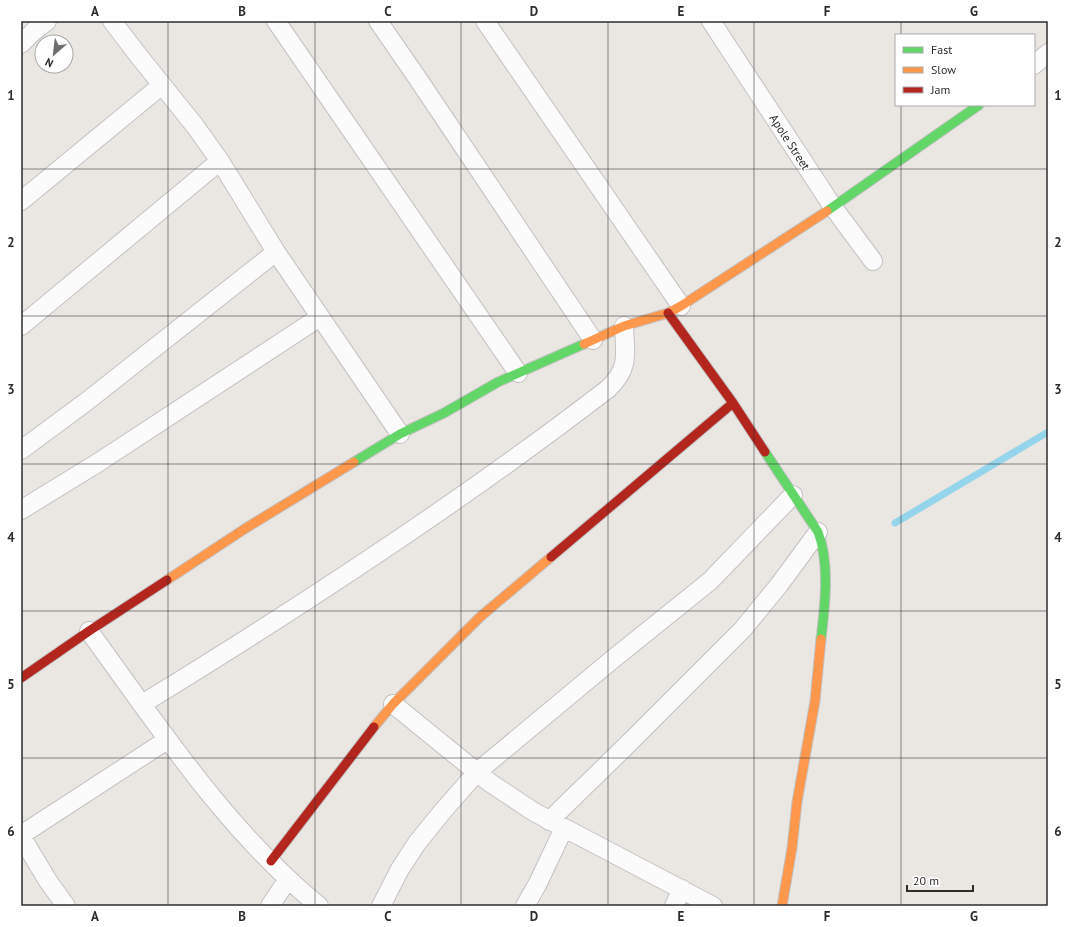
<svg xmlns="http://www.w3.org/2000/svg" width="1069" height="927" viewBox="0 0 1069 927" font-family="'PT Sans',sans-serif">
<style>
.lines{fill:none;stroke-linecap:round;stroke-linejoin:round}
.stream{stroke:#95d5eb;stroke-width:7}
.street-casing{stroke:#c3c2c3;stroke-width:20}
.fast-casing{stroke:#c3c2c3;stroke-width:11}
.slow-casing{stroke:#c3c2c3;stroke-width:11}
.jam-casing{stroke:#c3c2c3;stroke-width:11}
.street{stroke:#fcfbfb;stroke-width:18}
.fast{stroke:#63d668;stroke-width:9}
.slow{stroke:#ff974d;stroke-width:9}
.jam{stroke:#b3261e;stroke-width:9}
.grid{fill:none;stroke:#2c2c2c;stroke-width:1;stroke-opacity:0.55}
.labels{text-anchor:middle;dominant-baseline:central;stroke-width:3;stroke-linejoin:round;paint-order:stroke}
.street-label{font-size:12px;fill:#2c2c2c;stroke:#fff}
.neatline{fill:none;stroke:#2c2c2c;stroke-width:1.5}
.grid-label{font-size:13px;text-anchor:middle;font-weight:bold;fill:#2c2c2c}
</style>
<rect width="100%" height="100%" fill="#eae6e2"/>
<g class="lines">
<path class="stream" d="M895,523L1048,432"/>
<g class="street-casing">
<path id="street" d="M112,21L138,55L195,126L220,161L276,252L400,434
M276,21L518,373
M378,21L416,76L593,340
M485,21L681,306
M711,21L833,207L873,261
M21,44L34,31L47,21
M1034,65L1048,53
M21,201L162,85
M21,326L220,161
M21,450L86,402L276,252
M21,510L99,462L320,317
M89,631C159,727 226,830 319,906
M142,704C302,606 460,503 609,388C630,367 625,354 624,326
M393,704L489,782L534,812L713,906
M549,821L628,744L743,629L779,585L818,532
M21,835L167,740
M21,836L48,881L66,906
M270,906L288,879
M381,906L400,869L417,843L442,812L477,772L613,659L710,581L793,495
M525,906L538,883L564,828
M674,906L682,889"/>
</g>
<g class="fast-casing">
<path id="fast" d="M827,211L979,105
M765,452L818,532C830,563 825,606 821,639
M354,462L400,434L444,413L498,382L584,344"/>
</g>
<g class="slow-casing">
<path id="slow" d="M584,344L624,326L668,313L681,306L827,211
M167,580L246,528L354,462
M374,727L393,704L480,617L551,557
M782,906L792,848L797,802L815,701L821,639"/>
</g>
<g class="jam-casing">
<path id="jam" d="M668,313L733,403L765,452
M551,557L733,403
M21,678L89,631L167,580
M271,861L374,727"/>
</g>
<use href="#street" class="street"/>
<use href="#fast" class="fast"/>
<use href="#slow" class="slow"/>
<use href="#jam" class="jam"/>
</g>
<path class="grid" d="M168,21V906M315,21V906M461,21V906M608,21V906M754,21V906M901,21V35M901,105V906M21,169H1048M21,316H1048M21,464H1048M21,611H1048M21,758H1048"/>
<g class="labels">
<g class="street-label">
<text transform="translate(790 142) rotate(57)">Apole Street</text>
</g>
</g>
<rect width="1069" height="927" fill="none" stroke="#ffffff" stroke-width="44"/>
<rect x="895" y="34" width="140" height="72" fill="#ffffff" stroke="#ababab"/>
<rect x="903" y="47" width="20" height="6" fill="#63d668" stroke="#ababab"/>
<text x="931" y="54" font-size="12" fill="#2c2c2c">Fast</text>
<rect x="903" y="67" width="20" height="6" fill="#ff974d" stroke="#ababab"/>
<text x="931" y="74" font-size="12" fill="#2c2c2c">Slow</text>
<rect x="903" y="87" width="20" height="6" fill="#b3261e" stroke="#ababab"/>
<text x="931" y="94" font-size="12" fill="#2c2c2c">Jam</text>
<g transform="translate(54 54) rotate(208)"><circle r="19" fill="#ffffff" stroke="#ababab"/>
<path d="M0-3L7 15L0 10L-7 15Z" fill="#6e6d6c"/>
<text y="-6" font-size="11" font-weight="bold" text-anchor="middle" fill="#2c2c2c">N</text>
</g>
<path d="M907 885v6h66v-6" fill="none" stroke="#2c2c2c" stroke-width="2"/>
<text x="913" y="885" font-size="12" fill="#2c2c2c" stroke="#ffffff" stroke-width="3" paint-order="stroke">20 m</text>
<rect x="22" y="22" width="1025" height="883" class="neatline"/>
<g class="grid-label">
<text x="95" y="16">A</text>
<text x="242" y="16">B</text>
<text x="388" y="16">C</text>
<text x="534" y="16">D</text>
<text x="681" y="16">E</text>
<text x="827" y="16">F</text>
<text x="974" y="16">G</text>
<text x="11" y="100">1</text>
<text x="1058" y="100">1</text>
<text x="11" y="247">2</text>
<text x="1058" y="247">2</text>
<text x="11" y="394">3</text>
<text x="1058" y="394">3</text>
<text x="11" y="542">4</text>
<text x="1058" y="542">4</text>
<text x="11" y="689">5</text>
<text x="1058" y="689">5</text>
<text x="11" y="836">6</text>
<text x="1058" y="836">6</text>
<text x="95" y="921">A</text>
<text x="242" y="921">B</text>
<text x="388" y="921">C</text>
<text x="534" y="921">D</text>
<text x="681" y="921">E</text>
<text x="827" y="921">F</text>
<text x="974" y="921">G</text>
</g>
</svg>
